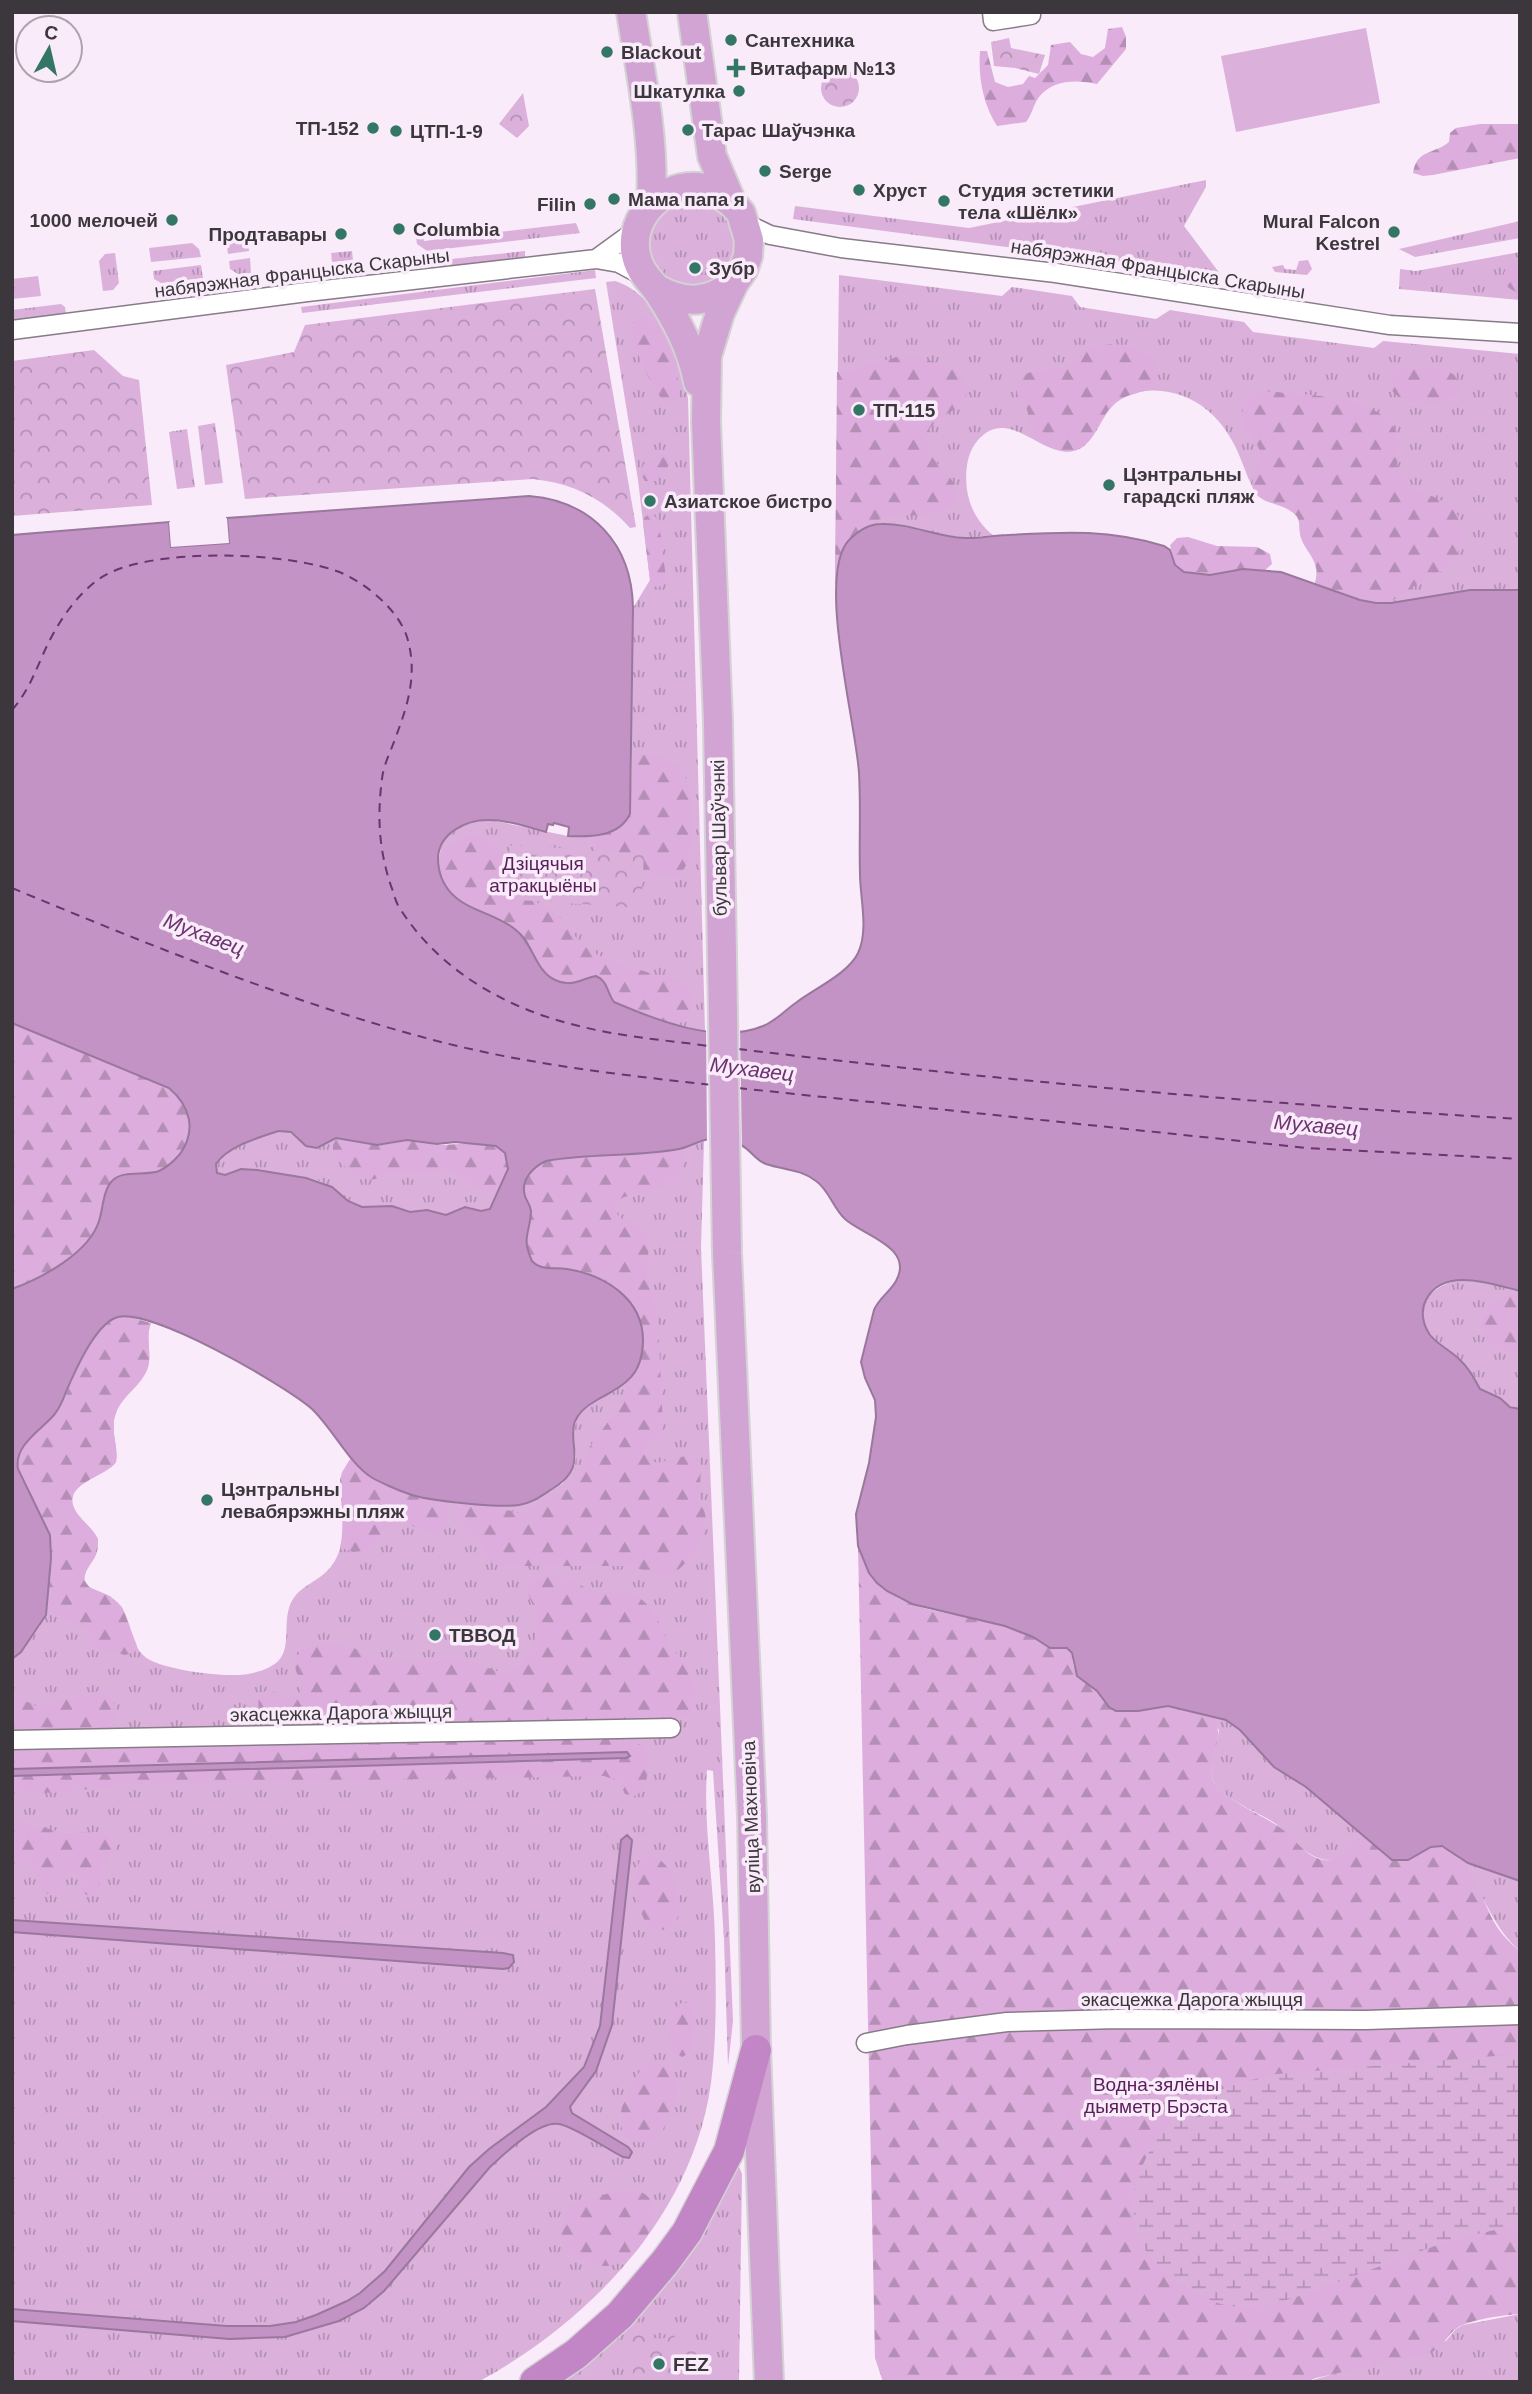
<svg xmlns="http://www.w3.org/2000/svg" width="1532" height="2394" viewBox="0 0 1532 2394" font-family="Helvetica,sans-serif">
<style>
.grass{fill:url(#grass-tufts)}
.forest{fill:url(#forest-firs)}
.wetland{fill:url(#wetland-marsh)}
.park{fill:url(#park-crowns)}
.garden{fill:#dbb1dc}
.water{fill:#c293c4;stroke:#9a779c;stroke-width:2;fill-rule:evenodd}
.pier{fill:#f9ebf9}
.lines{fill:none;stroke-linecap:round;stroke-linejoin:round}
.ferry{stroke:#6c3370;stroke-width:2;stroke-dasharray:9 7;stroke-linecap:butt}
.minor-casing{stroke:#877b87;stroke-width:21}
.primary-casing{stroke:#d4d3d4;stroke-width:32}
.trunk-casing{stroke:#d4d3d4;stroke-width:33}
.minor{stroke:#fff;stroke-width:18}
.primary{stroke:#d1a4d4;stroke-width:28}
.trunk{stroke:#c286c6;stroke-width:30}
.poi-dot{fill:#347666;stroke:#f9ebf9;stroke-width:2.5}
.labels{text-anchor:middle;dominant-baseline:central;stroke-width:7;stroke-linejoin:round;paint-order:stroke}
.poi-label{font-size:19px;font-weight:bold;fill:#3c373d;stroke:#f9ebf9;text-anchor:start}
.street-label{font-size:19px;fill:#3c373d;stroke:#f9ebf9}
.park-label{font-size:19px;fill:#571e5a;stroke:#f9ebf9}
.water-label{font-size:21px;font-style:italic;fill:#6c3370;stroke:#f9ebf9}
</style>
<defs>
<pattern id="grass-tufts" width="24" height="20" patternUnits="userSpaceOnUse" patternTransform="scale(1.75)"><rect width="24" height="20" fill="#dbb1dc"/><path d="M3 7l-1-3M5 7V3M7 7l1-3M15 17l-1-3M17 17v-4M19 17l1-3" fill="none" stroke="#b391b4"/></pattern>
<pattern id="forest-firs" width="22" height="20" patternUnits="userSpaceOnUse" patternTransform="scale(1.75)"><rect width="22" height="20" fill="#ddadde"/><path d="M5 1l3.5 6h-7zM16 11l3.5 6h-7z" fill="#b48eb5"/></pattern>
<pattern id="wetland-marsh" width="20" height="14" patternUnits="userSpaceOnUse" patternTransform="scale(1.75)"><rect width="20" height="14" fill="#dbb1dc"/><path d="M1 5h8M5 5V1M11 12h8M15 12V8" fill="none" stroke="#b391b4"/></pattern>
<pattern id="park-crowns" width="20" height="18" patternUnits="userSpaceOnUse" patternTransform="scale(1.75)"><rect width="20" height="18" fill="#dbb1dc"/><path d="M2 6a3 3 0 1 1 6 0M12 15a3 3 0 1 1 6 0" fill="none" stroke="#b391b4"/></pattern>
</defs>
<rect width="100%" height="100%" fill="#f9ebf9"/>
<path class="grass" d="M1206,180V187L1184,226L1221,275L793,219L795,206L969,228Z
M648 243a44 44 0 1 1 88 0a44 44 0 1 1-88 0Z
M1520,221V238L1415,257L1399,249Z
M576,223L580,233L427,251L417,244L415,231H422L424,241Z
M240,237L248,243L249,251L228,254L226,239Z
M192,243L199,249L201,257L151,262L149,248Z
M352,251L353,260L332,262L331,253Z
M525,251V259L425,270L424,262Z
M1520,252V300L1399,289L1400,269L1416,271Z
M115,253L119,283L113,290L103,291L99,261L105,254Z
M250,258L251,273L238,274L230,269L229,261Z
M1308,260L1312,269L1307,275L1275,272L1272,267L1283,265L1285,269L1296,270L1299,261Z
M201,265L203,278L161,283L154,279L153,271Z
M595,270L596,278L302,313L301,307Z
M839,275L1002,296L1012,287L1072,296L1080,307L1156,319L1170,310L1244,322L1253,332L1374,348L1383,341L1520,354V590H1470L1391,603H1376L1315,583C1321,562 1307,554 1301,537C1298,527 1302,519 1292,512C1281,504 1268,503 1257,495C1247,479 1243,462 1235,446C1220,416 1196,395 1162,391C1147,389 1130,392 1117,402C1101,414 1096,443 1077,450C1043,462 1010,404 978,440C966,454 965,473 967,490C970,509 979,524 993,535L965,538L880,524L835,584Z
M38,276L41,296L12,299V279Z
M615,281C661,296 681,356 688,398L705,1031L673,1024L492,915L467,904L438,863L442,842L455,829L473,822L490,820L568,836L600,835L632,801L631,675L633,608L650,580L638,480L606,282Z
M61,304L65,307L66,314L12,321V310Z
M215,423L223,483L205,485L198,426Z
M187,429L195,487L177,489L169,432Z
M282,1130C295,1132 300,1146 312,1147C326,1149 329,1137 346,1139L506,1175L490,1209L481,1211L469,1207L461,1208L452,1214L446,1215L427,1210L410,1212L392,1206L362,1207L348,1201L332,1187L319,1181L306,1178L236,1170L225,1175L217,1173L216,1165C227,1148 263,1134 282,1130Z
M704,1141L701,1248L733,2021L728,2066L724,1939L713,1771L707,1770C703,1826 714,1883 715,1940C716,1987 717,2036 711,2083C693,2215 590,2321 478,2382H12V1659L21,1652L40,1626L83,1356L101,1329L151,1323C145,1338 152,1352 148,1367C142,1386 122,1395 116,1413C109,1430 119,1445 116,1462C106,1477 63,1483 74,1508C79,1519 92,1527 98,1539C98,1544 98,1550 96,1555C93,1563 80,1574 86,1583C92,1593 109,1594 117,1602C132,1616 129,1641 143,1655C156,1669 216,1676 235,1675C248,1675 266,1671 276,1663C294,1649 280,1619 293,1599C301,1586 316,1582 326,1572C351,1548 342,1511 340,1480L342,1472L352,1457L364,1472L417,1496L507,1506L528,1503L562,1484L575,1465L576,1455L572,1437L578,1415L592,1402L617,1390L561,1158L678,1149Z
M1459,1280L1481,1282L1520,1291V1409C1517,1409 1483,1393 1481,1390C1476,1386 1479,1386 1476,1380C1473,1373 1465,1364 1459,1359C1451,1351 1440,1347 1433,1339C1408,1311 1429,1286 1459,1280Z
M1209,1716L1226,1720L1234,1724L1274,1767L1306,1787L1368,1838C1348,1835 1347,1860 1329,1860C1318,1860 1308,1853 1300,1847C1292,1839 1285,1831 1276,1824C1261,1813 1224,1800 1214,1783C1206,1768 1217,1745 1219,1730Z
M1459,1859L1520,1881V1951C1490,1925 1483,1889 1459,1859Z
M738,2164L742,2174L739,2382H549Z
M1520,2314V2382H1306L1446,2341L1456,2329L1463,2325Z"/>
<path class="forest" d="M1122,27L1126,37V49L1097,84C1077,80 1054,79 1039,97C1033,105 1032,115 1026,122L997,126C983,104 978,77 980,51H987L995,82L1008,87L1023,84L1029,76L1035,78L1048,65L1051,45L1070,42L1081,54L1093,57L1105,48L1108,29Z
M1480,124H1520V158L1433,175L1423,176L1413,173C1417,149 1433,155 1449,142L1450,133L1456,128Z
M1520,258V293C1496,287 1500,266 1520,258Z
M643,316C666,322 683,377 678,399L673,403L665,402C653,392 630,342 631,326L637,317Z
M1114,344C1134,347 1178,362 1149,387C1139,395 1126,394 1116,402C1100,415 1097,438 1080,448C1071,454 1059,451 1049,447C1034,441 1030,428 1028,414C1027,403 1014,398 1017,386C1021,366 1049,372 1063,367C1072,363 1077,357 1084,352C1093,345 1104,345 1114,344Z
M906,356C925,359 984,369 964,400C953,416 924,419 927,443C931,470 964,474 954,504C930,520 915,513 890,517C855,522 838,551 835,584L837,372C861,371 882,358 906,356Z
M1412,366C1431,367 1460,365 1459,390C1444,415 1367,403 1397,369Z
M1264,391C1299,395 1381,394 1397,433C1403,448 1391,466 1403,480C1418,496 1445,495 1457,514C1468,532 1460,560 1442,571C1436,574 1429,576 1423,580C1410,588 1398,602 1381,603C1359,605 1335,591 1315,583C1323,558 1304,554 1300,534C1299,526 1301,520 1295,514C1284,502 1261,506 1254,490C1248,477 1261,467 1260,454C1260,445 1252,439 1247,431C1236,412 1245,397 1264,391Z
M665,454L669,459L668,467L656,481H645L641,474L643,465L658,455Z
M649,514L654,515L659,522L666,578L664,584L659,587H655L650,580L643,524L644,518Z
M1188,537L1217,546L1257,547L1270,554L1272,564L1265,570L1243,569L1210,575L1184,572L1175,565L1170,545L1177,538Z
M654,754C666,758 679,764 685,776C696,794 696,851 684,869C681,874 676,876 670,878L637,869L596,854L594,842L596,838C610,831 623,829 630,814L632,761L641,755Z
M475,834C517,846 499,869 523,893C532,901 546,906 555,913C567,922 573,936 584,946C600,960 632,967 653,974C667,978 676,978 688,986L692,1003L689,1018L676,1025L614,1002L609,996L602,979C586,977 573,989 555,981C536,972 534,947 520,934C498,914 425,897 440,857C446,842 460,837 475,834Z
M12,1023L169,1088C190,1106 197,1130 180,1153C175,1161 168,1167 160,1171C143,1177 121,1169 110,1185C102,1196 103,1214 97,1226C82,1257 43,1277 12,1289Z
M336,1138C350,1139 364,1144 378,1145C387,1145 395,1142 404,1141C417,1139 429,1145 441,1145C459,1145 510,1135 509,1166C508,1172 506,1180 501,1185C480,1205 464,1171 445,1170C437,1169 431,1172 424,1173C415,1174 406,1170 398,1170C391,1171 384,1175 378,1178C361,1185 345,1166 333,1156V1145Z
M664,1150H681L686,1156C682,1186 648,1191 624,1197L619,1200L615,1210L620,1218L643,1225L647,1231L649,1239L647,1279L658,1319L663,1427C661,1439 648,1440 644,1452L646,1457L657,1463L685,1456L698,1460C703,1471 699,1482 700,1493C700,1503 706,1511 706,1521C707,1541 686,1566 670,1576L665,1577L630,1566H499C485,1560 486,1549 478,1539C469,1527 451,1525 460,1507L468,1503H475L520,1513L526,1512L569,1488L578,1478L588,1449L619,1407L627,1382L636,1371L643,1341L640,1323L635,1312L625,1295L616,1288L587,1274L568,1269L543,1268L532,1261C521,1237 530,1234 531,1212C531,1206 527,1202 525,1196C520,1180 533,1167 546,1161Z
M1520,1292V1353C1472,1357 1467,1298 1520,1292Z
M126,1316L151,1323C145,1338 152,1352 148,1367C142,1386 122,1395 116,1413C109,1430 119,1445 116,1462C106,1477 63,1483 74,1508C79,1519 92,1527 98,1539C98,1555 86,1565 84,1580L89,1587L110,1596L122,1607L137,1646L135,1652L125,1655L97,1648L91,1642L89,1632L83,1626L66,1620L47,1609L51,1558L50,1535L18,1469C14,1441 48,1425 61,1404C77,1377 89,1319 126,1316Z
M352,1457C374,1485 405,1494 439,1499C444,1503 447,1506 448,1512C449,1517 448,1524 445,1528C431,1549 411,1517 396,1520C385,1523 377,1541 371,1550L353,1552L340,1547C348,1516 331,1482 352,1457Z
M858,1546C881,1619 946,1607 1005,1626C1015,1629 1028,1633 1036,1638C1040,1641 1043,1646 1049,1647C1056,1649 1062,1647 1070,1650C1073,1657 1072,1664 1075,1670C1078,1677 1088,1683 1094,1688C1101,1694 1103,1704 1111,1708C1125,1717 1144,1708 1158,1706C1170,1704 1198,1711 1209,1716C1231,1728 1205,1762 1213,1781C1222,1800 1269,1817 1286,1832C1298,1843 1307,1857 1324,1860C1344,1863 1346,1837 1363,1837C1377,1838 1382,1860 1397,1861C1409,1861 1424,1849 1436,1846C1469,1850 1481,1898 1494,1922C1500,1933 1510,1943 1520,1951V2314C1504,2315 1471,2319 1457,2328C1447,2335 1444,2346 1432,2352L1316,2378L1306,2382H883L875,2358Z
M548,1576C555,1577 563,1576 570,1579C578,1581 584,1590 594,1591C610,1593 626,1588 641,1599C655,1610 660,1624 667,1640C671,1650 681,1656 687,1665C696,1679 699,1703 688,1716L679,1718L284,1726C265,1724 256,1716 259,1697L265,1691C279,1690 286,1701 300,1695C307,1682 294,1676 295,1663C298,1640 339,1641 354,1648C365,1653 372,1659 385,1662C409,1662 448,1658 471,1662C485,1664 497,1676 511,1670C531,1661 540,1634 536,1615C532,1596 514,1582 548,1576Z
M98,1691L109,1693L117,1709L116,1719L109,1727L98,1730L12,1731V1699L19,1698L36,1706H43L61,1699H78Z
M609,1739C637,1740 657,1744 647,1777C645,1786 643,1792 635,1796L625,1794L619,1781L604,1776L136,1784L51,1793L12,1790V1752Z
M12,1820L66,1833L98,1832L111,1837L115,1842V1849L102,1867L99,1889L92,1897L83,1893C80,1883 84,1874 71,1872L63,1876L55,1893L49,1894L43,1892C31,1869 42,1865 12,1855Z
M647,1856C672,1855 683,1899 678,1919L663,1930L649,1927C638,1915 631,1873 641,1859Z
M683,2002L692,2005L695,2018L691,2052L682,2057L674,2052C666,2038 667,2009 683,2002Z
M650,2062C658,2063 665,2062 671,2068C689,2084 665,2151 637,2142C602,2132 631,2074 650,2062Z
M629,2190C644,2190 652,2197 655,2211C654,2227 647,2237 638,2249C600,2295 534,2236 572,2205C584,2196 615,2193 629,2190Z"/>
<path class="wetland" d="M1520,2054V2224C1491,2231 1461,2237 1432,2247C1402,2258 1373,2269 1343,2280C1307,2293 1268,2311 1230,2306C1212,2303 1196,2293 1182,2284C1170,2276 1158,2267 1150,2256C1115,2213 1142,2146 1179,2114C1208,2090 1241,2082 1277,2074Z"/>
<path class="park" d="M1009,38L1011,48L1045,55L1039,74L1015,68L994,66L991,42Z
M821 88a19 19 0 1 1 38 0a19 19 0 1 1-38 0Z
M523,93L529,126L517,138L499,124Z
M595,289L636,527L630,528C603,498 572,483 532,479L245,499L226,365L294,352L305,325Z
M94,350L123,376L139,380L152,505L12,516V361Z
M510,844L644,855L641,908L506,899Z
M639,2329C650,2338 660,2342 674,2335L677,2344L684,2351H700L703,2370L687,2374L682,2382H640L629,2376C638,2364 635,2353 625,2344Z"/>
<path class="garden" d="M1366,28L1380,103L1236,132L1221,56Z"/>
<path class="water" d="M529,496C592,501 632,544 633,608L630,814C619,837 591,837 568,836L569,827L554,823L553,825L548,824L546,832C528,827 508,820 488,820C466,820 439,833 438,858C438,871 442,883 451,893C468,911 497,914 516,930C533,943 535,971 555,980C571,988 581,979 596,976C608,981 607,993 614,1002C656,1020 718,1045 763,1026C776,1021 785,1010 797,1002C814,989 849,973 858,953C869,930 860,898 860,874C859,841 861,807 859,773C856,723 816,575 849,540C858,531 869,524 881,524C910,523 936,537 965,538C979,539 993,535 1007,535C1064,532 1108,529 1164,546L1170,550L1175,565L1184,572L1210,575L1243,569L1281,572L1360,600L1376,603H1391L1470,590H1520V1291C1492,1284 1443,1266 1426,1300C1420,1311 1423,1325 1430,1335C1438,1345 1450,1350 1459,1359C1469,1368 1474,1378 1480,1389L1500,1398L1510,1407L1520,1409V1881L1468,1863L1442,1846L1431,1847L1408,1860H1392L1306,1787L1274,1767L1240,1730L1226,1720L1168,1706L1138,1711H1116L1109,1707L1097,1691L1077,1676L1072,1653L1067,1648H1050L1033,1637L1005,1626L912,1604L887,1591L877,1583L869,1573L858,1546L856,1514L869,1463L876,1417L875,1400L865,1378L861,1362L874,1310C879,1298 890,1292 896,1281C915,1247 862,1235 845,1219C833,1208 829,1190 816,1181C801,1169 784,1170 766,1164C755,1160 751,1150 741,1145C735,1142 717,1138 710,1139C700,1140 689,1147 679,1149C636,1157 590,1153 546,1161C533,1167 520,1180 525,1196C527,1202 531,1206 531,1212C530,1234 521,1237 532,1261C541,1271 554,1267 567,1269C605,1275 644,1299 643,1342C642,1377 624,1385 597,1400C544,1429 603,1459 552,1489C541,1496 532,1503 519,1505C501,1508 427,1501 409,1494C400,1491 379,1482 371,1477C350,1464 332,1428 312,1409C286,1386 146,1304 115,1318C94,1327 75,1371 66,1392C63,1400 60,1408 54,1415C40,1431 14,1445 18,1469L50,1535L51,1558L46,1615L21,1652L12,1659V1289C42,1278 89,1253 99,1221C103,1209 103,1189 113,1180C123,1170 146,1176 159,1171C168,1167 174,1161 180,1154C197,1130 190,1106 169,1088L12,1023V535L169,522L171,547L229,543L227,518ZM278,1131L291,1132L306,1146L317,1148L336,1138L377,1145L407,1140L437,1144L455,1142L496,1146L505,1153L508,1169L490,1209L481,1211L465,1207L446,1215L427,1210L410,1212L392,1206L362,1207L348,1201L332,1187L306,1178L257,1170L241,1169L225,1175L217,1173L216,1164C228,1146 258,1138 278,1131Z
M627,1752L630,1756L626,1758L12,1776V1769Z
M627,1835L632,1840L612,2025L596,2071L570,2107L572,2113L628,2147L632,2152L629,2158L623,2157C607,2149 575,2127 559,2124C539,2120 504,2154 490,2167L384,2291L364,2308L339,2321L285,2337L229,2339L12,2321V2309L227,2326H270L296,2322L316,2315L347,2301L360,2293L385,2271L469,2167L489,2149L546,2107L584,2067L600,2026L621,1840Z
M12,1920L503,1953L513,1955L514,1962L509,1968L503,1969L12,1932Z"/>
<path class="pier" d="M227,518L229,543L171,547L169,522H172L174,543L225,540L224,519Z
M706,1027L740,1028L742,1150L739,1148L716,1141L707,1143Z"/>
<g class="lines">
<path class="ferry" d="M12,710C28,692 35,672 45,650C57,624 75,596 99,579C145,546 293,551 344,574C369,586 398,610 407,637C419,677 406,710 392,747C388,757 383,768 382,779C377,817 379,850 391,886C394,893 395,901 399,907C439,971 507,1009 579,1026C622,1037 665,1040 709,1046
M12,888C152,946 299,1006 445,1043C533,1065 622,1075 712,1085
M738,1049C998,1080 1259,1104 1520,1119
M738,1088L1307,1148L1520,1159"/>
<g class="minor-casing">
<path id="minor" d="M992,12L993,21L1031,15
M745,223L770,235L841,248L1056,273L1390,325L1520,333
M596,259L636,230
M12,330L307,292L596,259L619,263L645,277
M12,1740L671,1728
M866,2043L907,2035L1007,2022L1118,2019L1366,2020L1520,2015"/>
</g>
<g class="primary-casing">
<path id="primary" d="M631,12C641,76 655,140 651,204
M692,12L712,156L732,203L741,213L749,240L748,256L743,270L734,283L720,313L707,356L706,422L718,721L727,1253L752,1816L756,2050L769,2382
M657,289C685,305 710,303 734,283
M698,382C692,349 677,321 659,293C652,282 642,275 638,262C624,223 658,184 698,187C711,188 722,196 732,203"/>
</g>
<g class="trunk-casing">
<path id="trunk" d="M535,2382L576,2354L620,2315L665,2262L687,2232L729,2151L756,2050"/>
</g>
<use href="#minor" class="minor"/>
<use href="#primary" class="primary"/>
<use href="#trunk" class="trunk"/>
</g>
<g class="poi-dot">
<circle cx="731" cy="40" r="7"/>
<circle cx="607" cy="52" r="7"/>
<path d="M732.5 57.5h7v7h7v7h-7v7h-7v-7h-7v-7h7z"/>
<circle cx="739" cy="91" r="7"/>
<circle cx="373" cy="128" r="7"/>
<circle cx="688" cy="130" r="7"/>
<circle cx="396" cy="131" r="7"/>
<circle cx="765" cy="171" r="7"/>
<circle cx="859" cy="190" r="7"/>
<circle cx="614" cy="199" r="7"/>
<circle cx="944" cy="201" r="7"/>
<circle cx="590" cy="204" r="7"/>
<circle cx="172" cy="220" r="7"/>
<circle cx="399" cy="229" r="7"/>
<circle cx="1394" cy="232" r="7"/>
<circle cx="341" cy="234" r="7"/>
<circle cx="695" cy="268" r="7"/>
<circle cx="859" cy="410" r="7"/>
<circle cx="1109" cy="485" r="7"/>
<circle cx="650" cy="501" r="7"/>
<circle cx="207" cy="1500" r="7"/>
<circle cx="435" cy="1635" r="7"/>
<circle cx="659" cy="2364" r="7"/>
</g>
<g class="labels">
<g class="poi-label">
<text x="745" y="40">Сантехника</text>
<text x="621" y="52">Blackout</text>
<text x="750" y="68">Витафарм №13</text>
<text x="725" y="91" text-anchor="end">Шкатулка</text>
<text x="359" y="128" text-anchor="end">ТП-152</text>
<text x="702" y="130">Тарас Шаўчэнка</text>
<text x="410" y="131">ЦТП-1-9</text>
<text x="779" y="171">Serge</text>
<text x="873" y="190">Хруст</text>
<text x="958" y="190">Студия эстетики<tspan x="958" dy="22">тела «Шёлк»</tspan></text>
<text x="628" y="199">Мама папа я</text>
<text x="576" y="204" text-anchor="end">Filin</text>
<text x="158" y="220" text-anchor="end">1000 мелочей</text>
<text x="1380" y="221" text-anchor="end">Mural Falcon<tspan x="1380" dy="22">Kestrel</tspan></text>
<text x="413" y="229">Columbia</text>
<text x="327" y="234" text-anchor="end">Продтавары</text>
<text x="709" y="268">Зубр</text>
<text x="873" y="410">ТП-115</text>
<text x="1123" y="474">Цэнтральны<tspan x="1123" dy="22">гарадскі пляж</tspan></text>
<text x="664" y="501">Азиатское бистро</text>
<text x="221" y="1489">Цэнтральны<tspan x="221" dy="22">левабярэжны пляж</tspan></text>
<text x="449" y="1635">ТВВОД</text>
<text x="673" y="2364">FEZ</text>
</g>
<g class="street-label">
<text transform="translate(1158 269) rotate(9)">набярэжная Францыска Скарыны</text>
<text transform="translate(302 273) rotate(-7)">набярэжная Францыска Скарыны</text>
<text transform="translate(719 838) rotate(-91)">бульвар Шаўчэнкі</text>
<text transform="translate(341 1713) rotate(-1)">экасцежка Дарога жыцця</text>
<text transform="translate(751 1817) rotate(-92)">вуліца Махновіча</text>
<text x="1192" y="1999">экасцежка Дарога жыцця</text>
</g>
<g class="park-label">
<text x="543" y="863">Дзіцячыя<tspan x="543" dy="22">атракцыёны</tspan></text>
<text x="1156" y="2084">Водна-зялёны<tspan x="1156" dy="22">дыяметр Брэста</tspan></text>
</g>
<g class="water-label">
<text transform="translate(204 934) rotate(21)">Мухавец</text>
<text transform="translate(752 1069) rotate(7)">Мухавец</text>
<text transform="translate(1316 1125) rotate(5)">Мухавец</text>
</g>
</g>
<rect width="1532" height="2394" fill="none" stroke="#3c373d" stroke-width="28"/>
<g transform="translate(49 49) rotate(8)"><circle r="33" fill="#f9ebf9" stroke="#ada3ae" stroke-width="2"/>
<path d="M0-5L12 26L0 18L-12 26Z" fill="#347666"/>
<text y="-10" font-size="19" font-weight="bold" text-anchor="middle" fill="#3c373d">С</text>
</g>
</svg>
